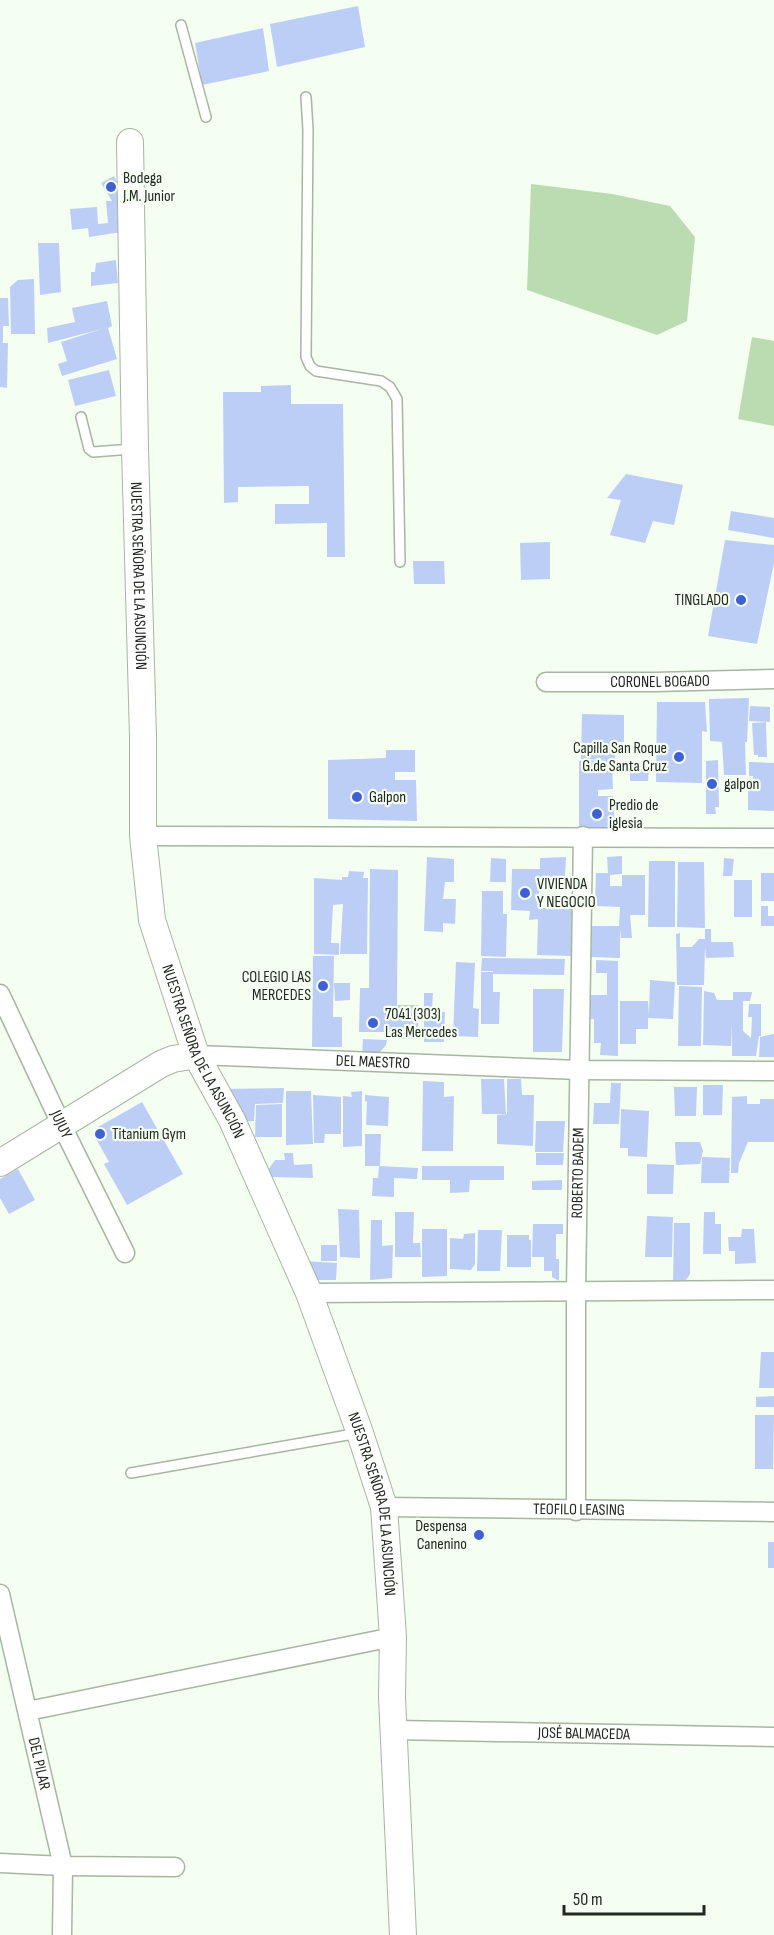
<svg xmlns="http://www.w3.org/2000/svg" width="774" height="1935" viewBox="0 0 774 1935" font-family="'Sofia Sans Condensed',sans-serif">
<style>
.park{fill:#bbdcb1}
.building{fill:#bdcef6}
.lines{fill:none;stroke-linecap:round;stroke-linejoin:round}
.lane-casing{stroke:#a6b6a1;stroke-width:12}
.street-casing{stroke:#a6b6a1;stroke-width:21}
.secondary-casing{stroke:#a6b6a1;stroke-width:28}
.lane{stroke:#fff;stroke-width:9}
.street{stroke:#fff;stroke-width:18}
.secondary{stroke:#fff;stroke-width:26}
.poi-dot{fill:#4061d3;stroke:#f4fef1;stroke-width:2}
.labels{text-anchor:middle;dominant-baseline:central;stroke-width:4.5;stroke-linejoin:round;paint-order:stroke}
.poi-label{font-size:16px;fill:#212820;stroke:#f4fef1;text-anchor:start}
.street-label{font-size:16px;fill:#212820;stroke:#f4fef1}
</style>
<rect width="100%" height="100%" fill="#f4fef1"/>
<path class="park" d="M531,184L612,194L670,206L695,237L687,321L657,335L527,290Z
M752,337L774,341V426L738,419Z"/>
<path class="building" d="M358,6L365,47L277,67L270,24Z
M263,28L269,71L202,85L195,43Z
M114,176L121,190L122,201H115H121L122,232L89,237L88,228L72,230L70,209L97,207L98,224L108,223L106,201H112L101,183Z
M38,243H59L61,292L40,295Z
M116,260L118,283L91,286V272H95L96,263Z
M34,279L35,334H11L10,287L18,280Z
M0,298H8L9,326H3V343H8L7,388L0,387Z
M107,301L112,326L108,328L117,359L62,376L58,364L67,361L61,342L102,329L48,343L47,328L75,322L72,308Z
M109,370L116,396L75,406L68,380Z
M291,385V404H343L345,557H327V523L275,524V504H309V486L238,487V502L224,503L223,392H261V386Z
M626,474L683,485L674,525L653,521L645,543L610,535L621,500L607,498Z
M731,511L774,518V538L728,530Z
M725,540L774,545V563L757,644L708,636Z
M550,542V579L521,580L520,543Z
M413,561H444L445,584H414Z
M749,698L747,742H745L746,775H724L722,742L710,741L709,699Z
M657,702H705L707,732L702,731V783L656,782Z
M750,706L770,707V722L749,721Z
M582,714L624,715V742H616L615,760H612L613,789L598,790V796H613L615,833H579V761L609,760L581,759Z
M766,722L767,757H758V755H754L752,723Z
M386,750H415V772H395V780H416L417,821L328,819V760L386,758Z
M718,760L719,807H715L716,814H706V761Z
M749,762L774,763V811L748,810V791H752L753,776H749Z
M630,766H649L648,781H630Z
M622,856V874L610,875V886H622V875H645V915H630L632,938H621L620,929V958L591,957L592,926H619L620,907L595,906L596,873H608L607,857Z
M427,857L454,859V882H445L443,899H456L455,924L443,923V932L424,931Z
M566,857L565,877H540L538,908H572L571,956L537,955L538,919L529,920L530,911L511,910L512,869H540V858Z
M491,858L506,859V882H490Z
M724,858L734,859L732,876H723Z
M649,861H675V927H648Z
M678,862H704L705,928L677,927Z
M370,869L398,870L397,1013L398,1005H418V1038L397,1039V1032H359L360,988H369Z
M349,871L364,872L363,878H368L367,954H340L343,904L333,905L331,943H339V955L314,954V878L342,880V877H348Z
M761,873H774V901H761Z
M734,880H752V917H734Z
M482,891H503V914H507L506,957L481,956Z
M761,906H768V916H774V926H761Z
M705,929H711V942H733L734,957L706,958L705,947L704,985H677L676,934L680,933V947H692L699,939H705Z
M313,956H334L333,1017H342V1047H312Z
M482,958L565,959L564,975L493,974V971H481Z
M596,960L618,961V1056L600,1055L601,1043H594V1019H590V995H607V973H596Z
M456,962L475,963L473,1008L479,1009L478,1037L453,1036Z
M481,972H493V992H500L499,1024H481Z
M650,980L675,982L673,1019L648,1018V1029H636V1044H620V1001H648L649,1015Z
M334,983H350V1000L335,1001Z
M679,986L702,987L701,1046H678Z
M533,989H564L562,1052H533Z
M704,991L714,993L717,1000H733V992H752L750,1001H743V1031L751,1038L752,1017H748L749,1004H761V1036H759L756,1056H732V1024L731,1046L703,1045Z
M424,993H433L432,1012H445L444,1042H424Z
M774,1034V1057H759L760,1037Z
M363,1039L387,1040L386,1045L380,1052V1056H362Z
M481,1079H504L506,1114H482Z
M507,1079H521L522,1095H534L533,1146L497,1144V1115L507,1114Z
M423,1081L444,1082V1097L454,1096L453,1151H422Z
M611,1083H621L619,1124H593L594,1103H610Z
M703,1085H723L722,1115H703Z
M674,1087H697L696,1116H675Z
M284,1088L283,1103L255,1104L254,1121L240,1122L224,1089Z
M286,1091H311L313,1144L286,1145Z
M362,1091V1146L343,1147V1096L352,1097L351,1092Z
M313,1095L341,1097V1134H325L324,1143H314Z
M365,1095L389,1097L388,1126L366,1125L367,1101L365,1102Z
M747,1096V1104H760V1099H774V1142H748L739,1163L738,1173H731L732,1097Z
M142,1102L183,1174L127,1205L104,1164L109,1162L95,1137L98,1127Z
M282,1104V1137H255L256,1105Z
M621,1109L649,1111L647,1157L628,1156V1148H620Z
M536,1121H565L563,1152H535Z
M365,1134H381L380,1166H365Z
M675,1142H700L703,1151L700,1164L676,1165Z
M284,1153H293L294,1165L312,1164L313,1178L269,1177L268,1170L275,1160H285Z
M536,1153H564L563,1165H536Z
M702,1157L730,1158L729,1183H701Z
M647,1164L674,1165L673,1194H647Z
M379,1166L418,1168L417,1179L394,1178V1197L372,1196L373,1178H378Z
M422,1166H504V1180H470L469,1192L450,1193V1180H422Z
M18,1169L35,1200L9,1214L0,1198V1179Z
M562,1180V1190H532V1181Z
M338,1209L359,1210L360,1258L340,1257Z
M395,1212H414L413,1243H420L421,1257H395Z
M704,1212H715V1224H721V1254H703Z
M647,1216L673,1217L672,1257H645Z
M371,1220H382V1246L393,1245L392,1278L370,1280Z
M674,1223H690V1274L683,1284H673Z
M533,1224H563V1234H556V1259H559V1281L552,1277V1271H544V1257H532Z
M422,1229H447V1276L422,1277Z
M742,1229H754L756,1263L735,1264V1251H729L728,1237H741Z
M478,1230H502L500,1271H477Z
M475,1233V1264L471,1270L450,1269V1238L463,1239L464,1234Z
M507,1235H529V1240H531V1267H507Z
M321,1245H337V1261H321Z
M303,1261L337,1263L336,1280H307Z
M761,1352H774V1388H759Z
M774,1396V1407H756V1397Z
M755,1415H774L773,1469H755Z
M768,1542H774V1568H768Z"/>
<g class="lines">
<g class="lane-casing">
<path id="lane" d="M181,25L206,117
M306,97L308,130L306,357L310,366L316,371L381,381L390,387L397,399L400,562
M81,417L89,449L93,452L132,449
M131,1473L359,1433"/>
</g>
<g class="street-casing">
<g id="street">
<path id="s1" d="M546,682H655L774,679"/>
<path d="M143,836L774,838"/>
<path id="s2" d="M0,994L62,1126L125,1253"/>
<path id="s3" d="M196,1055L579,1070L774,1071"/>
<path d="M309,1293L774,1290"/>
<path id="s4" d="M384,1507L774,1512"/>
<path id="s5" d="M576,1511V1291L583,836"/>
<path id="s6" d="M0,1594L63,1866L62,1935"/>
<path d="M28,1711L393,1637"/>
<path id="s7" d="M395,1730L774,1737"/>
<path d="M0,1863L63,1866L175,1867"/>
</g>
</g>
<g class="secondary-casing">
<g id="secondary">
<path id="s8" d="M130,142L135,449L143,737V836L152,920L196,1055L232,1120L309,1293L360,1433L384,1507L393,1637L392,1697L403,1935"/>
<path d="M0,1163L161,1064L173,1059L196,1055"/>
</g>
</g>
<use href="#lane" class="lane"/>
<use href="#street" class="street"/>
<use href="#secondary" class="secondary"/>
</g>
<g class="poi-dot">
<circle cx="111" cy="187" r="6"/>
<circle cx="741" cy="600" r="6"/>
<circle cx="679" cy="757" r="6"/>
<circle cx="712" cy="784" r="6"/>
<circle cx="357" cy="797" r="6"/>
<circle cx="597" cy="814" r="6"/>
<circle cx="525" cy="893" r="6"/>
<circle cx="323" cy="986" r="6"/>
<circle cx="373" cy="1023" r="6"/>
<circle cx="100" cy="1134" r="6"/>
<circle cx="479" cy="1535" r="6"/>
</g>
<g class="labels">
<g class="poi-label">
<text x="123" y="178">Bodega<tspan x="123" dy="18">J.M. Junior</tspan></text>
<text x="729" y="600" text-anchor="end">TINGLADO</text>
<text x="667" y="748" text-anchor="end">Capilla San Roque<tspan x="667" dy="18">G.de Santa Cruz</tspan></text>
<text x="724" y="784">galpon</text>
<text x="369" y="797">Galpon</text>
<text x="609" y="805">Predio de<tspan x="609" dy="18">iglesia</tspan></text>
<text x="537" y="884">VIVIENDA<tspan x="537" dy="18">Y NEGOCIO</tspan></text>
<text x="311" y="977" text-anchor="end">COLEGIO LAS<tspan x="311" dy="18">MERCEDES</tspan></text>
<text x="385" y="1014">7041 (303)<tspan x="385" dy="18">Las Mercedes</tspan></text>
<text x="112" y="1134">Titanium Gym</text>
<text x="467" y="1526" text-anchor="end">Despensa<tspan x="467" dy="18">Canenino</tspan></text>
</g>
<g class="street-label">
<text stroke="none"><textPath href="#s8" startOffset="434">NUESTRA SEÑORA DE LA ASUNCIÓN</textPath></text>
<text stroke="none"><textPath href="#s1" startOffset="114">CORONEL BOGADO</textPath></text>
<text stroke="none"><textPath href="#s8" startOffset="920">NUESTRA SEÑORA DE LA ASUNCIÓN</textPath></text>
<text stroke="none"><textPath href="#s3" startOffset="177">DEL MAESTRO</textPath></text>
<text stroke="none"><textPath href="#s2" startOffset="144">JUJUY</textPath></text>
<text stroke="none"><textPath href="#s5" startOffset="338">ROBERTO BADEM</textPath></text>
<text stroke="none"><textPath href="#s8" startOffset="1406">NUESTRA SEÑORA DE LA ASUNCIÓN</textPath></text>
<text stroke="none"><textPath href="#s4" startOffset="195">TEOFILO LEASING</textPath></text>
<text stroke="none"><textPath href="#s7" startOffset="189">JOSÉ BALMACEDA</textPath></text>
<text stroke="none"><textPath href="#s6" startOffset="174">DEL PILAR</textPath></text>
</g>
</g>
<path d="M564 1905v9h140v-9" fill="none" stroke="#212820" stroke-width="3"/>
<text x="573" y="1905" font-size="18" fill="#212820" stroke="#f4fef1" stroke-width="4.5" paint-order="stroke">50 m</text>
</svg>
